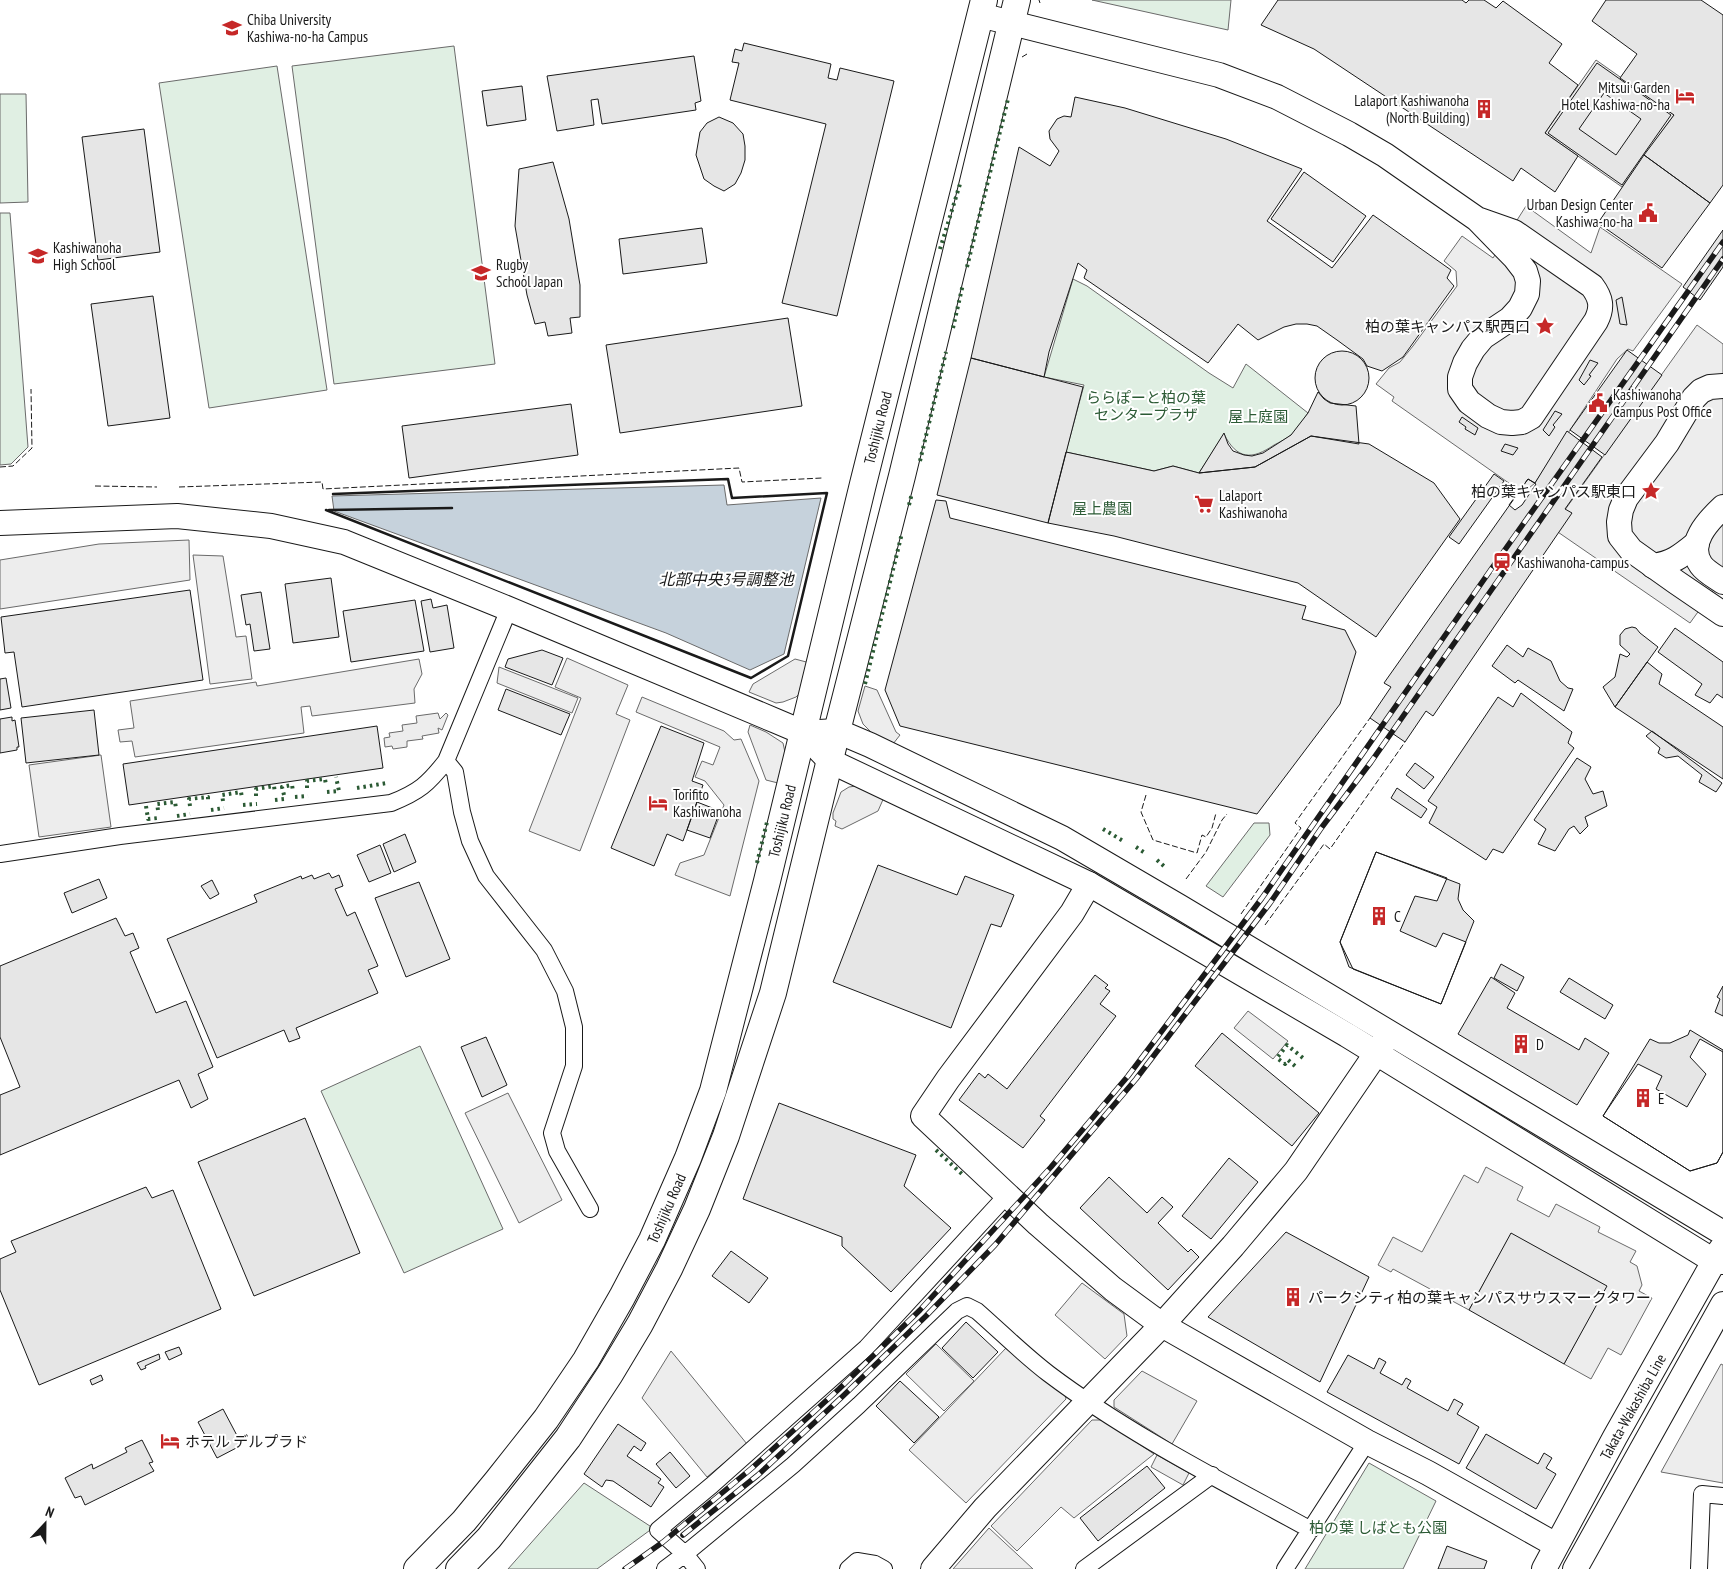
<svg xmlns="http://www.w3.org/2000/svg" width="1723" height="1569" viewBox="0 0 1723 1569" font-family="'PT Sans Narrow','Noto Sans JP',sans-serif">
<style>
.green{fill:#e0efe3;stroke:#6a6a6a}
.parking{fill:#ededed;stroke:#6a6a6a}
.water{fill:#c6d2dc;stroke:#6a6a6a}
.building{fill:#e6e6e6;stroke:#1a1a1a;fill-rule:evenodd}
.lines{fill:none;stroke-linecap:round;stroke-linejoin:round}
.street-casing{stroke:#1a1a1a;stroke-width:18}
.secondary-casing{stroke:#1a1a1a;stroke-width:26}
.primary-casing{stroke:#1a1a1a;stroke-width:28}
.street{stroke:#fff;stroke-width:16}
.secondary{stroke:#fff;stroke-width:24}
.primary{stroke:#fff;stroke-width:26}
.rail-casing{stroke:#1a1a1a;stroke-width:5.5}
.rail{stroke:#fff;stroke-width:4;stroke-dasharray:11;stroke-linecap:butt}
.hedge{stroke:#2b5a34;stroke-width:4;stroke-dasharray:2.5 4;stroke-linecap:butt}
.fence{stroke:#1a1a1a;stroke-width:1;stroke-dasharray:6 2.5;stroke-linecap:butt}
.wall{stroke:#1a1a1a;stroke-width:2.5}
.labels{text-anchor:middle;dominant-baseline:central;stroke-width:4;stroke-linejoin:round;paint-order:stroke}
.poi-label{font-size:15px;fill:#1a1a1a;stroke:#fff;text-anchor:start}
.park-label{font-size:15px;fill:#2b5a34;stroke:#fff}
.street-label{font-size:15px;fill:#1a1a1a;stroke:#fff}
.water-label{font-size:16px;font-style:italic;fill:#1a1a1a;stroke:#fff}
</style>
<rect width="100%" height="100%" fill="#fff"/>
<path class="green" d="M1092,0H1231L1228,30Z
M454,46L495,364L334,384L292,66Z
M277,66L327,390L209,408L159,83Z
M0,94H26L28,202L0,203Z
M0,213H10L28,447L11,464L0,465Z
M1073,279L1087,286L1209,373L1233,388L1246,364L1308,413C1303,420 1298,429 1291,435C1286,439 1280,442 1274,445C1252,460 1237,460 1224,434L1199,473L1173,466L1154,471L1066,452L1084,385L1044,377Z
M1254,823H1269L1270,835L1223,897L1206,886Z
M420,1046L503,1229L404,1273L321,1091Z
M1369,1463L1436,1501L1403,1569H1305Z
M584,1483L653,1528L597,1569H508Z"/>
<path class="parking" d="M1596,60L1674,115L1622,187L1545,133Z
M1526,206L1591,253L1600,227L1682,284L1633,351L1628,349L1617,359L1535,483L1523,493L1392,401L1394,397L1376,384L1389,368L1400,362L1413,346L1457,286L1456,271L1444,261L1462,236L1493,258Z
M1697,325L1723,344V577L1690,623L1552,528Z
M189,540L190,580L0,609V560L99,544Z
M193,555L223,556L236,637L246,636L252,679L210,684Z
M567,658L628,685L616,714L630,720L580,851L529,831L581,698L555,687Z
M419,659L422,674L414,689L415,703L312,716L310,706L301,707L304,733L135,757L132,741L120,742L118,730L134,728L130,701L256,682L257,686Z
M795,659L810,663L800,693L796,697L783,702L776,703L749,692L753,684Z
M499,667L578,698L572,713L497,683Z
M865,686L877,690L896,732L900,735L893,744L873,734L863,724L858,711Z
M642,697L724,731L734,740L741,739L759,781L730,896L675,875L680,863L704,855L724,805L705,781L695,777L702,761L713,765L720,747L636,712Z
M438,713L440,719L446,713L448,715L442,730L438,728L439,733L422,736L423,739L407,741V747L393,749L392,746L385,747L384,738L390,737L389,733L403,731L402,725L417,723L416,716Z
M750,725L766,732L783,743L786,757L782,784L766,780L748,732Z
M101,755L111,827L39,837L29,765Z
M856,786L885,795L878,811L842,829L835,826L836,821L833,819V813L841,792L849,787Z
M1248,1011L1288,1041L1273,1059L1234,1028Z
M508,1093L562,1200L519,1223L465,1113Z
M1486,1167L1523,1187L1517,1200L1549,1217L1556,1204L1600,1227L1598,1232L1636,1251L1630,1262L1637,1266L1642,1285L1639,1291L1652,1298L1621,1355L1608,1348L1591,1379L1564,1364L1606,1286L1511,1234L1469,1310L1393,1269L1391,1272L1378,1265L1393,1237L1422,1252L1464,1175L1478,1183Z
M1082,1283L1124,1314L1127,1336L1105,1359L1055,1315Z
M936,1344L974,1381L944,1411L906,1374Z
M1006,1348L1065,1395L1066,1399L966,1503L909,1450Z
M671,1351L747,1444L707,1477L642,1398Z
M1721,1364L1723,1365V1483L1661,1472Z
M1142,1371L1197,1401L1172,1444L1114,1407V1400Z
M1092,1420H1103L1154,1454L1074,1518L1061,1507L1017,1551L991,1526Z
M1157,1455L1189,1473L1183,1485L1151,1467Z
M989,1528L1033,1569H953Z"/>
<path class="water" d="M724,485L727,505L821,498L784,654L750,670L666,633L334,511L332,496Z"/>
<path class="building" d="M1278,0H1462L1466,3L1469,0H1484L1496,8L1503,1L1562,44L1549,63L1578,85L1545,133L1578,156L1555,192L1521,168L1513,181L1314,49L1261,25Z
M1606,0H1701L1723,15V185L1710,203L1644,155L1674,115L1620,78L1637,54L1592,21Z
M744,43L831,64L828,78L837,80L840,68L894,81L837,316L782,303L826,124L730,100L739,63L732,62L735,49L742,51Z
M694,56L701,101L695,103L696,110L602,124L598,99L591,100L594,125L557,131L547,76Z
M1597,63L1671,115L1622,185L1548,133ZM1604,93L1641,119L1616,155L1579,129Z
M522,86L526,120L487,126L482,91Z
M1075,97L1125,108L1226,139L1302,169L1267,221L1332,268L1373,215L1451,270L1447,278L1454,286L1403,357L1382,371L1367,366L1363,359L1337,340L1317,326L1307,324H1296L1284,327L1258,340L1238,324L1208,363L1084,278L1087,270L1078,263L1049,352L1044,377L971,358L1019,147L1050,166L1059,151L1050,139L1049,131L1057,119L1064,116L1071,117Z
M719,117L733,123L743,134L745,146V160L741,173L735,184L724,191L714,186L704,179L696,155L700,132L707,123Z
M144,129L160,252L98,260L82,137Z
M1644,155L1710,203L1662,268L1598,223Z
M553,162L569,219L580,285V317L570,318L572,333L548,336L545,322L535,324L527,295L515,226L519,169Z
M1304,172L1366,216L1333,262L1271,219Z
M702,228L707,263L623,274L619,239Z
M1723,230V267L1700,300L1683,287Z
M153,296L170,418L108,426L91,304Z
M1622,297L1627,325L1620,324L1616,300Z
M788,318L802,406L620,433L606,345Z
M1627,350L1662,375L1605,455L1570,430Z
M1315 378a27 27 0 1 1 54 0a27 27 0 1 1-54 0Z
M971,358L1083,387L1048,523L937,495Z
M1590,360L1598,363L1589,375L1591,376L1584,385L1579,380Z
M1318,392L1324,399L1330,403L1356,406L1359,444L1311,436L1255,467L1199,473L1224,433L1228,444L1233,451L1244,455L1252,456L1263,453L1291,435L1308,413Z
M571,404L578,455L409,478L402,426Z
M1555,411L1562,414L1553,425L1555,427L1549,436L1543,430Z
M1462,417L1478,428L1475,435L1465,429L1466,427L1459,422Z
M1567,431L1602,457L1565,509L1572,513L1433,716L1426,711L1405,742L1370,718L1391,687L1384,683L1528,479L1535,483Z
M1311,436L1369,444L1434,483L1460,519L1376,637L1298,583L1114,536L1048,523L1066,452L1154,471L1173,466L1199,473L1255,467Z
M1505,444L1518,448L1513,455L1501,451Z
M1494,474L1504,481L1459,544L1449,537Z
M1528,479L1536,484L1522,505L1515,510L1509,505Z
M936,500L946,501L950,518L1306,606L1302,619L1345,630L1356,652L1340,704L1257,814L900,726L885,690Z
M331,578L339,637L293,643L285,584Z
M190,590L203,680L22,707L14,652L5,653L1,617Z
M261,592L270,649L254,651L250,624L246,625L241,595Z
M431,599L433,608L447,605L454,648L430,652L421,601Z
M415,600L424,651L351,662L343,611Z
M1632,627L1636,628L1640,633L1658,647L1615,707L1603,687L1615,677L1620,654L1627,657L1630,654L1620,645V635L1625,629Z
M1675,628L1723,662V698L1717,694L1710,703L1695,695L1702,684L1658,652Z
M1507,645L1523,657L1528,648L1551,661L1560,681L1568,688L1573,689L1564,711L1518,680L1515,683L1492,666Z
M542,650L563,658L552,685L505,667L508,659Z
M1647,662L1662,674L1659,684L1723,727V779L1615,707Z
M6,678L11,708L0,710V679Z
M506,689L570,714L561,735L498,710Z
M1521,693L1572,732L1568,743L1574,748L1503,853L1493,849L1486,860L1429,823L1437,807L1428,801L1498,697L1513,707Z
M94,710L99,755L26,763L21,718Z
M12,717V721L15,720L19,747H17V750L0,753V719Z
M377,726L383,768L129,805L123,764Z
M661,726L704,743L692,781L703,785L683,841L667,834L654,866L611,848Z
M1652,731L1722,783L1716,792L1699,782L1702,775L1678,756L1666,758L1658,753L1660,748L1646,736Z
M1577,758L1591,767L1585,779L1593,794L1603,791L1607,806L1585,817L1588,826L1580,834L1574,826L1569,829L1555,851L1538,844L1546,829L1534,820Z
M1415,763L1434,777L1424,789L1406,775Z
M1397,788L1427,809L1421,818L1391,798Z
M697,802L720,811L710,838L687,830Z
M405,834L416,862L394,872L383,844Z
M380,845L391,873L369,882L357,855Z
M1376,852L1447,878L1437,901L1415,896L1400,931L1436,947L1443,933L1466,942L1441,1004L1353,969L1340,942Z
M1376,852L1460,884L1458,899L1463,910L1474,921L1441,1004L1349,967L1340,942Z
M878,865L957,895L965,876L1014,895L1001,927L991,924L951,1028L833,982Z
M329,873L332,878L339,875L343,886L335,889L347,916L355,912L378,966L368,970L378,993L296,1028L300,1038L289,1042L284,1030L217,1058L167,939L257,902L254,895L301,876L302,879L312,875L314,879Z
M99,879L107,898L72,913L64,893Z
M212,880L219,894L210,899L201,886Z
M419,882L450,959L406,977L375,898Z
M116,918L125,936L133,933L139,948L130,952L156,1013L186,1001L213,1067L198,1074L208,1099L191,1108L179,1080L0,1155V1095L20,1087L0,1037V966Z
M1501,964L1524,977L1517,991L1494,978Z
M1095,975L1108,985L1105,988L1110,991L1100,1004L1116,1016L1040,1116L1045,1120L1023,1148L959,1100L979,1073L985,1078L988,1074L1007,1089Z
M1491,977L1515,993L1507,1008L1579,1050L1585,1038L1609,1053L1577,1105L1458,1034Z
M1569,978L1613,1005L1605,1019L1560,992Z
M1723,986V1016L1715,1012L1720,999L1717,997Z
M1690,1030L1723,1050V1152L1717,1163L1690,1171L1603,1116L1650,1039L1659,1043H1670L1688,1035Z
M1222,1033L1319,1113L1292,1146L1195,1066Z
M486,1037L507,1085L482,1097L461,1047Z
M1700,1039L1723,1052V1152L1717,1163L1690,1171L1603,1116L1638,1064L1662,1076L1656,1089L1687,1107L1706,1074L1690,1057Z
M779,1103L916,1155L904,1186L951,1228L891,1292L842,1246V1237L743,1199Z
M305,1118L360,1253L254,1296L198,1162Z
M1229,1158L1258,1182L1211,1239L1182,1216Z
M1109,1177L1147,1213L1162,1197L1173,1207L1158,1223L1188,1252L1191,1249L1199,1257L1168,1290L1080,1208Z
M146,1187L152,1198L173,1190L221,1309L39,1385L0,1290V1259L16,1252L11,1241Z
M1286,1232L1369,1277L1320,1382L1208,1317Z
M1511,1233L1607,1286L1564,1364L1469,1310Z
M731,1251L768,1278L749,1303L712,1276Z
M966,1322L998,1352L973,1378L942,1348Z
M179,1347L182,1354L169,1360L165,1352Z
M159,1354L160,1359L145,1366L146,1368L141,1370L137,1363Z
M1348,1355L1374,1369L1379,1358L1386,1362L1380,1373L1402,1385L1406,1378L1411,1381L1407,1388L1448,1411L1454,1399L1463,1404L1457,1414L1479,1427L1459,1464L1327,1392Z
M101,1375L103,1380L92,1385L90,1380Z
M900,1381L939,1417L914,1443L876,1406Z
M223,1409L242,1445L217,1458L198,1422Z
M618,1424L646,1443L641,1451L634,1446L627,1456L661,1479L658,1483L664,1487L651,1507L613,1481L606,1480L602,1487L584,1474Z
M1486,1434L1538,1464L1544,1453L1552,1458L1546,1468L1556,1474L1536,1509L1466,1468Z
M142,1440L153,1462L149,1463L154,1471L85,1505L81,1496L75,1498L65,1478L92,1464L93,1469L127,1452L125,1448Z
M670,1452L690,1476L676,1488L656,1464Z
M1147,1466L1165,1488L1098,1541L1080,1518Z
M1447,1546L1487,1561L1484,1569H1438Z"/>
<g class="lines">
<g class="street-casing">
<path id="street" d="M509,609L446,761L455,772L462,812L470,841L486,876L544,950L565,991L574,1027V1066L552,1133L557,1151L590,1209
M0,854L120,836L391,803C419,792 428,784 446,761
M665,1569L685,1554L658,1530L712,1485L866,1348L1007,1195
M697,1569L685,1554L793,1465L859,1405L957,1311L967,1306L977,1311C1001,1332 1024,1355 1049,1374C1130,1435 1222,1481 1311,1530
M848,1569L857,1561L875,1564L884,1569
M1084,1569L1212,1475
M1285,1569L1367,1442
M1699,1569L1702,1494L1723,1496"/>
</g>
<g class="secondary-casing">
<g id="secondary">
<path d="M980,15L1219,75L1277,97L1349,134L1385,155L1477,219L1515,258L1525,271L1528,281L1527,294L1520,308L1510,319L1483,337L1473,349L1465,363L1460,377V389L1469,402L1488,416L1501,422L1512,423L1522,422L1531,417L1596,321C1603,307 1601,298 1592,286L1514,232L1477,219"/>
<path d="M1723,386L1710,387L1701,391L1694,398L1667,443L1626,498L1621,510L1619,522L1620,536L1631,550L1676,582L1723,614"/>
<path d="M1723,507C1708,521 1686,544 1701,565C1706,572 1716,577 1723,582"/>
<path d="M0,523L177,516L271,526L344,542L509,609L776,721L802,732L830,761L1089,884L1347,1035L1714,1261L1723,1262"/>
<path d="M1653,566C1673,563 1681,556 1697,543"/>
<path d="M819,732L837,731L870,745L1062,838L1180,907L1723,1233"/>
<path d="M1089,884L1072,913L948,1079L923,1116L1038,1224L1113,1289L1162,1325L1367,1442L1428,1473L1556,1545"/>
<path d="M933,1569L985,1508L1162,1325L1233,1246L1296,1171L1384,1042"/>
<path id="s1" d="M1544,1569L1615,1437L1721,1249"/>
<path d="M1575,1569L1723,1304"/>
</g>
</g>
<g class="primary-casing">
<g id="primary">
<path id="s2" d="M417,1569L464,1521L497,1481L546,1419L586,1360L622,1297L652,1240L688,1158L713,1091L767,881L863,484L984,0"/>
<path d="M459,1569L489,1538L568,1438L610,1374L640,1324L669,1269L697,1209L726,1136L773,993L837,731L902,476L1017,0"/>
</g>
</g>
<use href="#street" class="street"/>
<use href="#secondary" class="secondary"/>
<use href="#primary" class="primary"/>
<g class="rail-casing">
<path id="rail" d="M683,1535L758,1475L843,1396L926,1316L995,1245L1136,1079L1270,903L1322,827L1371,762L1723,259
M625,1569L663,1542L752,1468L839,1389L920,1310L1051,1167L1128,1076L1262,898L1492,568L1723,242"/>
</g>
<use href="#rail" class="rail"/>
<path class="hedge" d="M940,249L960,184
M967,267L1008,99
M953,328L963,284
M920,461L946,352
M909,505L912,493
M865,684L902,533
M307,788V781L325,779L326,785
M357,788L387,783
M327,792L339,791L336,777
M284,795L282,787L292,785L293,791
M256,796V789L274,786L275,793
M295,797L308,796
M275,800L284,799
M223,801L222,795L241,792L242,798
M243,805L257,804
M146,806L148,819L158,818
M190,806L189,799L208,797V803
M158,810L157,804L175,802L176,808
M211,810L224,808
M177,816L190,814
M1103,829L1125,842
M1136,847L1145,853
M1157,860L1165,867
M757,863L767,822
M1295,1066L1288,1060L1285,1064L1277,1058L1287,1045L1303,1058
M936,1150L963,1175"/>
<path class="fence" d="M1039,0L1040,3
M1022,57L1027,54
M0,467L13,466L32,448L31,389
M95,486L157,487
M179,487L322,482L323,489L739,468L742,482L822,478
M1146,795L1141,812L1153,840L1197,853L1202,835L1206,837L1212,828L1216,813
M1186,879L1206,852L1222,820L1227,814
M1241,914L1301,828L1295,823L1370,718
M1265,925L1324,844L1330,849L1405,742"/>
<path class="wall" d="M326,510L751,678L788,656L827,493L732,498L728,479L333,494
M329,510L452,508"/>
</g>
<defs>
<g id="university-bare" transform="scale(1.5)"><path d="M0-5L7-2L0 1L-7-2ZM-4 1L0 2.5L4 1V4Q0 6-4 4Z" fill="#c62828" stroke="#fff" stroke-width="2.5" paint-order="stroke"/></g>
<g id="hotel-bare" transform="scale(1.5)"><path d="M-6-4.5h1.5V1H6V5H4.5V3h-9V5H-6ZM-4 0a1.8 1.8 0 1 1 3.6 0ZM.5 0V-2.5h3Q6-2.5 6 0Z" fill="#c62828" stroke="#fff" stroke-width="2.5" paint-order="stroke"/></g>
<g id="building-bare" transform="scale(1.5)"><path d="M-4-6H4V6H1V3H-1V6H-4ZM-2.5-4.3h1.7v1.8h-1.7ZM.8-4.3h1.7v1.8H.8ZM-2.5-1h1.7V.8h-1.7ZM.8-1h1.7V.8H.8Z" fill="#c62828" stroke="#fff" stroke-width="2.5" paint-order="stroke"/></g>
<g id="civic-bare" transform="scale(1.5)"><path d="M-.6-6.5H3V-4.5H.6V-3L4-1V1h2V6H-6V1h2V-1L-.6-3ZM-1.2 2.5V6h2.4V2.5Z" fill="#c62828" stroke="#fff" stroke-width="2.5" paint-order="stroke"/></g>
<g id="school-bare" transform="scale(1.5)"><path d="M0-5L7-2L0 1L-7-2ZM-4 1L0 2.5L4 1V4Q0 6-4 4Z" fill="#c62828" stroke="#fff" stroke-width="2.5" paint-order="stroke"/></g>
<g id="sight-bare" transform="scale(1.5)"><path d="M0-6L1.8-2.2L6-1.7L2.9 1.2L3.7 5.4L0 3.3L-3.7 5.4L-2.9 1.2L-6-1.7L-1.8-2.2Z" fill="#c62828" stroke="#fff" stroke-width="2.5" paint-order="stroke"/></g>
<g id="supermarket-bare" transform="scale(1.5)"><path d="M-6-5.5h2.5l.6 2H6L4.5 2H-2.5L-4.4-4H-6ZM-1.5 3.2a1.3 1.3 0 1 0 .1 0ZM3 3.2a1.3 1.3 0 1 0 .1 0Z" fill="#c62828" stroke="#fff" stroke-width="2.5" paint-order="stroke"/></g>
<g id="station-bare" transform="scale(1.5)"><path d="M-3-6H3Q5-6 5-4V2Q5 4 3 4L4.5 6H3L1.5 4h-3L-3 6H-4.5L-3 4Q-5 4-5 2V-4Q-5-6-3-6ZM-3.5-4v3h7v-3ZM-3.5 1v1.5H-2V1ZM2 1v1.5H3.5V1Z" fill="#c62828" stroke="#fff" stroke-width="2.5" paint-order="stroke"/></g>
</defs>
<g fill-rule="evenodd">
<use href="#university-bare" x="232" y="28"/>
<use href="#hotel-bare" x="1685" y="96"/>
<use href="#building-bare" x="1484" y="109"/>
<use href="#civic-bare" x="1648" y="213"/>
<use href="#school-bare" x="38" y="256"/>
<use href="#school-bare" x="481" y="273"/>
<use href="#sight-bare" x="1545" y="326"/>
<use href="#civic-bare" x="1598" y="403"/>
<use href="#sight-bare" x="1651" y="491"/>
<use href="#supermarket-bare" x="1204" y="504"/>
<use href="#station-bare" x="1502" y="562"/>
<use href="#hotel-bare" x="658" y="803"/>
<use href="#building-bare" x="1379" y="916"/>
<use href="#building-bare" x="1521" y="1044"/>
<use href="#building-bare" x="1643" y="1098"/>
<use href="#building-bare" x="1293" y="1297"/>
<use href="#hotel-bare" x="170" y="1441"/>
</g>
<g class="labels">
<g class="poi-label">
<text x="247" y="19">Chiba University<tspan x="247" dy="17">Kashiwa-no-ha Campus</tspan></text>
<text x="1670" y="87" text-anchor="end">Mitsui Garden<tspan x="1670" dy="17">Hotel Kashiwa-no-ha</tspan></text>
<text x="1469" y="100" text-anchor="end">Lalaport Kashiwanoha<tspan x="1469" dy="17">(North Building)</tspan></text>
<text x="1633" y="204" text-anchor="end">Urban Design Center<tspan x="1633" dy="17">Kashiwa-no-ha</tspan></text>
<text x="53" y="247">Kashiwanoha<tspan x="53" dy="17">High School</tspan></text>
<text x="496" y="264">Rugby<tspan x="496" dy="17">School Japan</tspan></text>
<text x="1530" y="326" text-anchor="end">柏の葉キャンパス駅西口</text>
<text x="1613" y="394">Kashiwanoha<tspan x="1613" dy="17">Campus Post Office</tspan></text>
<text x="1636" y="491" text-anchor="end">柏の葉キャンパス駅東口</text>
<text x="1219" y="495">Lalaport<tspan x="1219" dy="17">Kashiwanoha</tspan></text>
<text x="1517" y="562">Kashiwanoha-campus</text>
<text x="673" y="794">Torifito<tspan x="673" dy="17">Kashiwanoha</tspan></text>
<text x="1394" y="916">C</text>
<text x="1536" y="1044">D</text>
<text x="1658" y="1098">E</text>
<text x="1308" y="1297">パークシティ柏の葉キャンパスサウスマークタワー</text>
<text x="185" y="1441">ホテル デルプラド</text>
</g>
<g class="park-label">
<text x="1146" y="397">ららぽーと柏の葉<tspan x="1146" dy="17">センタープラザ</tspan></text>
<text x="1258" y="416">屋上庭園</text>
<text x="1102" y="508">屋上農園</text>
<text x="1378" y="1527">柏の葉 しばとも公園</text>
</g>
<g class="street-label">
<text stroke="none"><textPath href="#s2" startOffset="1251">Toshijiku Road</textPath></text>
<text stroke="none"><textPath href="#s2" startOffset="846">Toshijiku Road</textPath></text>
<text stroke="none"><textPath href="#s2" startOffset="441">Toshijiku Road</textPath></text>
<text stroke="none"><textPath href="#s1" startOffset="185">Takata-Wakashiba Line</textPath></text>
</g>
<g class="water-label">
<text x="726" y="579">北部中央3号調整池</text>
</g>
</g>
<g transform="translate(45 1524) rotate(22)" stroke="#ffffff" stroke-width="4" paint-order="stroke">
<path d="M0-4L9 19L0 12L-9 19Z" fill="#1a1a1a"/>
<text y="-8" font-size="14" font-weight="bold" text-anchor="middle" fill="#1a1a1a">N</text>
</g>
</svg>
